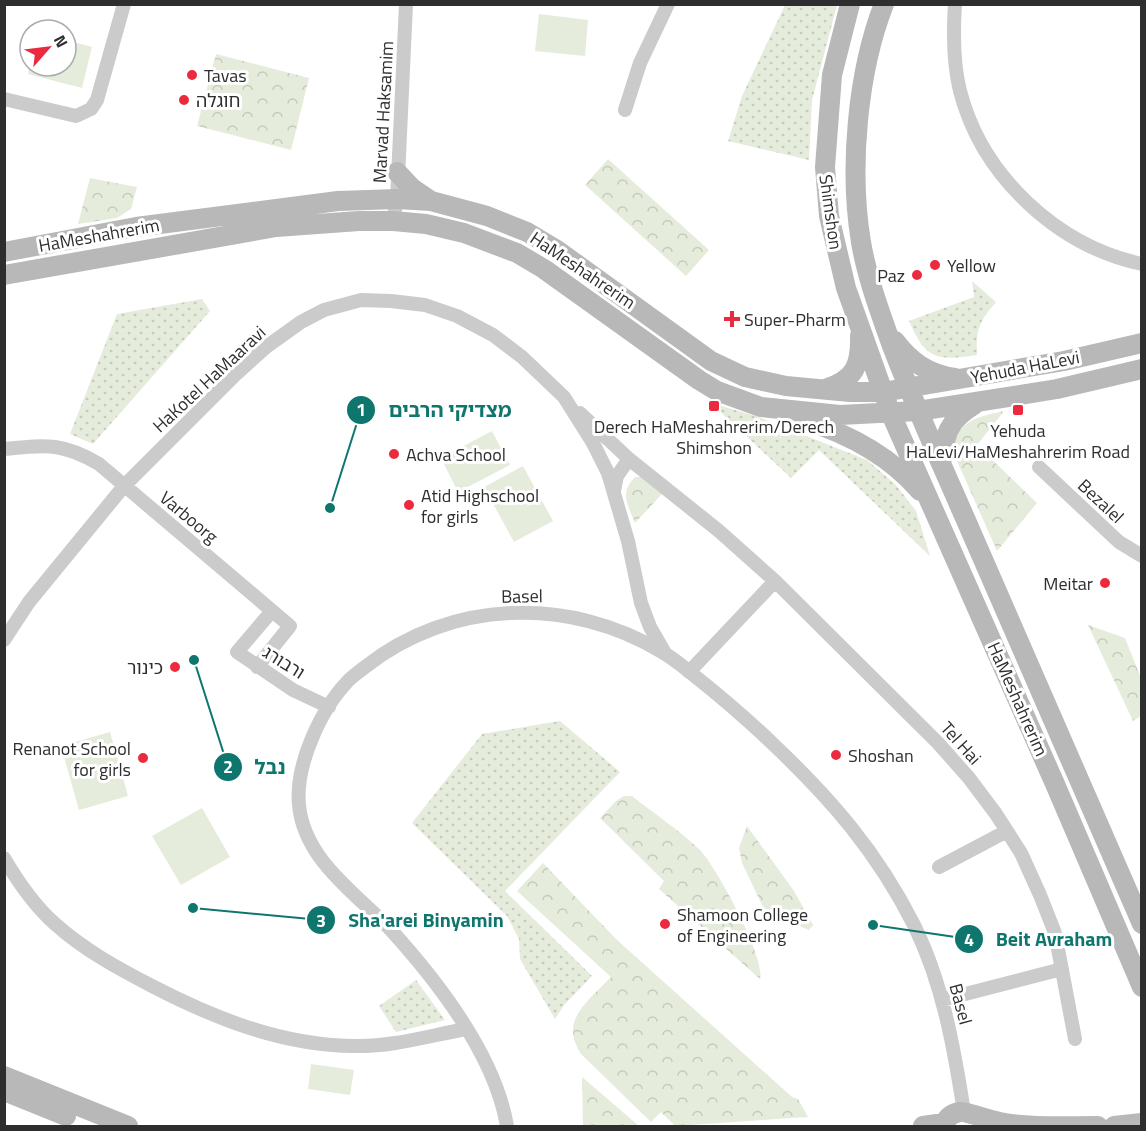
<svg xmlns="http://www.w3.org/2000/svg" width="1146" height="1131" viewBox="0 0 1146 1131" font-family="'Titillium Web','Noto Sans Hebrew',sans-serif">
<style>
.grass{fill:url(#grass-dots)}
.park{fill:url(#park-crowns)}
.garden{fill:#e5ecdb}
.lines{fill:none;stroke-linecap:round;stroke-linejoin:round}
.street{stroke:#cbcbcb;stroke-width:14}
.secondary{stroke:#b8b8b8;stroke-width:20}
.poi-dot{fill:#ec2a3f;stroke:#fff;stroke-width:2}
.labels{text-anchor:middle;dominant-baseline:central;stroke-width:6;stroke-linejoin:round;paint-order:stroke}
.poi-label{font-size:18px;fill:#2e2e2e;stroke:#fff;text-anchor:start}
.street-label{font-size:18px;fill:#2e2e2e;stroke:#fff}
.leader{fill:none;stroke:#0f766e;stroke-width:2}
.callout-dot{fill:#0f766e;stroke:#fff;stroke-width:2}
.mark-label{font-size:18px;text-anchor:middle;font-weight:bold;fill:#fff}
.callout-label{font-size:20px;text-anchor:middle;font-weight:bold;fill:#0f766e;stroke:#fff;stroke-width:6;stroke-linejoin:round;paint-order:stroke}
</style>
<defs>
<pattern id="grass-dots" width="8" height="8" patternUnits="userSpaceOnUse" patternTransform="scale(1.5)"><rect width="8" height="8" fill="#e5ecdb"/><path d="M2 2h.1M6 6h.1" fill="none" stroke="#c5cbbc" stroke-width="1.8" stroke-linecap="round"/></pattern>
<pattern id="park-crowns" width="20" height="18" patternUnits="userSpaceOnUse" patternTransform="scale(1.5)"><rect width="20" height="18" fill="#e5ecdb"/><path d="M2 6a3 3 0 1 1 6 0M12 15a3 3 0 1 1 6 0" fill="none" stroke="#c5cbbc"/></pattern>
</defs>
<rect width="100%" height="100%" fill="#fff"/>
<path class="grass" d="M785,5H837L812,100L809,160L728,141L742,96Z
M972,281L996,302C979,322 976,329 977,355C937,361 926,360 909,321L974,297Z
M202,299L210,311L93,444L70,434L117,314Z
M711,403L756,416L867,460L896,485L916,511L930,556L819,450L791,478Z
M560,721L620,772L505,891L592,976L564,1005L555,1019L520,959L519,939L507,916L412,823L482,734Z
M416,980L445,1020L396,1032L379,1006Z"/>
<path class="park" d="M216,54L309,78L291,150L197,126Z
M608,159L709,250L686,276L585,185Z
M90,178L137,187L131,209L117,218L78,224Z
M1004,411L977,445L1037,503L997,551L954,454C953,421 978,417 1004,411Z
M635,477H644L662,494L635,523C628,505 619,493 635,477Z
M1088,625L1125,638L1141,678V716L1133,721Z
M624,796H632C653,813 682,832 701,851C717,869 766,958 760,979L659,889L664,881L600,818L616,801Z
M747,826L794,891L813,925L809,930L779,918L764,909L742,863L739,848Z
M543,863L617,940L792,1097L798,1099L808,1117L675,1126L661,1112L651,1122L581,1054C577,1047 573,1040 573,1031C572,1011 598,991 611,977L517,891Z
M582,1077L639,1126H583Z"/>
<path class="garden" d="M539,14L588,20L585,56L535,51Z
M66,40L92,47L82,88L28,74L30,65L66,66Z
M492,431L510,465L458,492L441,458Z
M523,466L553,521L514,542L484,487Z
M110,732L128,796L79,810L61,746Z
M202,808L230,857L181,885L152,836Z
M311,1064L354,1070L350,1095L308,1089Z"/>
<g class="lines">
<path class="street" d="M955,4C953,34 953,63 960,91C982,176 1057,246 1142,264
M4,99L76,116L91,109L97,100L124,4
M625,110L640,63L668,4
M393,221L397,199L406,4
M580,413L629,459L719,531L775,581L938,743L969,778L996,814L1021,853L1040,895L1055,933L1075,1039
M4,449C45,445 62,442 99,464L290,626L257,667
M1039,467L1119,542L1142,556
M614,491L617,476L629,459
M272,611L237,652L293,690L329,707
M4,640L29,602L124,486L235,375L266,347L301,322L324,310L361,300L391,301L425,305L457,316L493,335L522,357L564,397L593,443L608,473L628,541L641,603L650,627L665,653
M689,672L775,581
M4,858C18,882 34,905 54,923C84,950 119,969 154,987C216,1019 282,1045 353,1046C392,1047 428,1036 466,1029
M939,867L1007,831
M942,1000L1062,969
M507,1126C495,1055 439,983 391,930C357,894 304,860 299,805C295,765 321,709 348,681C353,676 360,671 365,667C451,599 570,596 662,652C673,658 682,666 691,673C720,696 747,719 773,744C832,800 877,852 914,925C943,984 954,1048 964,1112"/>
<path class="secondary" d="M850,4L832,75L825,167L829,216L846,288L891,414L1055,784L1142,987
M884,4C857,73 849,170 861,242C867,278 880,312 892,346C914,404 940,461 965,518C1024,653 1084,788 1142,924
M397,172L412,188L431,201
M4,252L136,227L338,201L397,199L431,201L487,216L527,232L557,250L711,361L745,377L786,386L850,392H883L1064,361L1142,343
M4,275L276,227L359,221H393L426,224L464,233L517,253L544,269L699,380L717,391L761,407L840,415L918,411L1008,397L1057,389L1142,369
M895,341C911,362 928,374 955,378
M825,389C855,380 861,365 860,335
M804,420C849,434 889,455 920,491
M941,464C945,435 947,421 974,405
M4,1076L128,1126
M4,1091L66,1116
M923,1126L944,1123
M943,1126C946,1119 951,1113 960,1112C966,1111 993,1122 1005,1123C1035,1128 1067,1126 1098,1126
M1114,1126L1142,1123"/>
</g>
<g class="poi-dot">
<circle cx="192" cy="75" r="6"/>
<circle cx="184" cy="100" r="6"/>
<circle cx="935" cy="265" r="6"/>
<circle cx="917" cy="275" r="6"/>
<path d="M729 310h6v6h6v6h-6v6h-6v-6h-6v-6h6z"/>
<rect x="708" y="400" width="12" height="12" rx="3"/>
<rect x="1012" y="404" width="12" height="12" rx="3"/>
<circle cx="394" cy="454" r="6"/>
<circle cx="409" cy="505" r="6"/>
<circle cx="1105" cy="583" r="6"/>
<circle cx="175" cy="667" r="6"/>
<circle cx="836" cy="755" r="6"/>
<circle cx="143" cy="758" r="6"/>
<circle cx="665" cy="924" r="6"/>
</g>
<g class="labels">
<g class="poi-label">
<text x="204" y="75">Tavas</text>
<text x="196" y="100">חוגלה</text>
<text x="947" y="265">Yellow</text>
<text x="905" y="275" text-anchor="end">Paz</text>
<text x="744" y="319">Super-Pharm</text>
<text x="714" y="426" text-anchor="middle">Derech HaMeshahrerim/Derech<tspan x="714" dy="21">Shimshon</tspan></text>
<text x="1018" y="430" text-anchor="middle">Yehuda<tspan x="1018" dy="21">HaLevi/HaMeshahrerim Road</tspan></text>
<text x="406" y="454">Achva School</text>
<text x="421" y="495">Atid Highschool<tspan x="421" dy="21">for girls</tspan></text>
<text x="1093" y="583" text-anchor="end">Meitar</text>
<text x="163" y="667" text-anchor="end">כינור</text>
<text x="131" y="748" text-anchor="end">Renanot School<tspan x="131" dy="21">for girls</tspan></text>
<text x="848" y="755">Shoshan</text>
<text x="677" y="914">Shamoon College<tspan x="677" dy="21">of Engineering</tspan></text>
</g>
<g class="street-label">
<text transform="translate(383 112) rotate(-87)">Marvad Haksamim</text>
<text transform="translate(831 212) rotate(82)">Shimshon</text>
<text transform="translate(99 235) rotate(-10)">HaMeshahrerim</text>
<text transform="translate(583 270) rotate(34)">HaMeshahrerim</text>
<text transform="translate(1025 367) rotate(-11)">Yehuda HaLevi</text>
<text transform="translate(209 379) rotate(-43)">HaKotel HaMaaravi</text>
<text transform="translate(1101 501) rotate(43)">Bezalel</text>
<text transform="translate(189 517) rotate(40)">Varboorg</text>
<text transform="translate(522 596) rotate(-1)">Basel</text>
<text transform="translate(284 662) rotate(32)">ורבורג</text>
<text transform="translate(1018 699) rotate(66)">HaMeshahrerim</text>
<text transform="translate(961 743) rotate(48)">Tel Hai</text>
<text transform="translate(961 1004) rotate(75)">Basel</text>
</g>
</g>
<path class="leader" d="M330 508L361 410M194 660L228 767M193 908L321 920M873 925L969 939"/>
<g class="callout-dot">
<circle cx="330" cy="508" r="6"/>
<circle cx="194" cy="660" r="6"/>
<circle cx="193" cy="908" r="6"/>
<circle cx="873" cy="925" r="6"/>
<circle cx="361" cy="410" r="15"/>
<circle cx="228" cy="767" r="15"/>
<circle cx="321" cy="920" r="15"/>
<circle cx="969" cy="939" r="15"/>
</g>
<g class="mark-label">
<text x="361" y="416">1</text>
<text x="228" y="773">2</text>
<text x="321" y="927">3</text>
<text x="969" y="946">4</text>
</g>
<g class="callout-label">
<text x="450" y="417">מצדיקי הרבים</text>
<text x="270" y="774">נבל</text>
<text x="426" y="927">Sha'arei Binyamin</text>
<text x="1054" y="946">Beit Avraham</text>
</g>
<rect width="1146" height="1131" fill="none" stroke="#2e2e2e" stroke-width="12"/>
<g transform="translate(48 48) rotate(62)"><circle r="28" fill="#ffffff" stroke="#ababab" stroke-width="1.5"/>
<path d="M0-4.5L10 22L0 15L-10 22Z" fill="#ec2a3f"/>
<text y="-9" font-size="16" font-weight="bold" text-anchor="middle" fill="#2e2e2e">N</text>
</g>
</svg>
